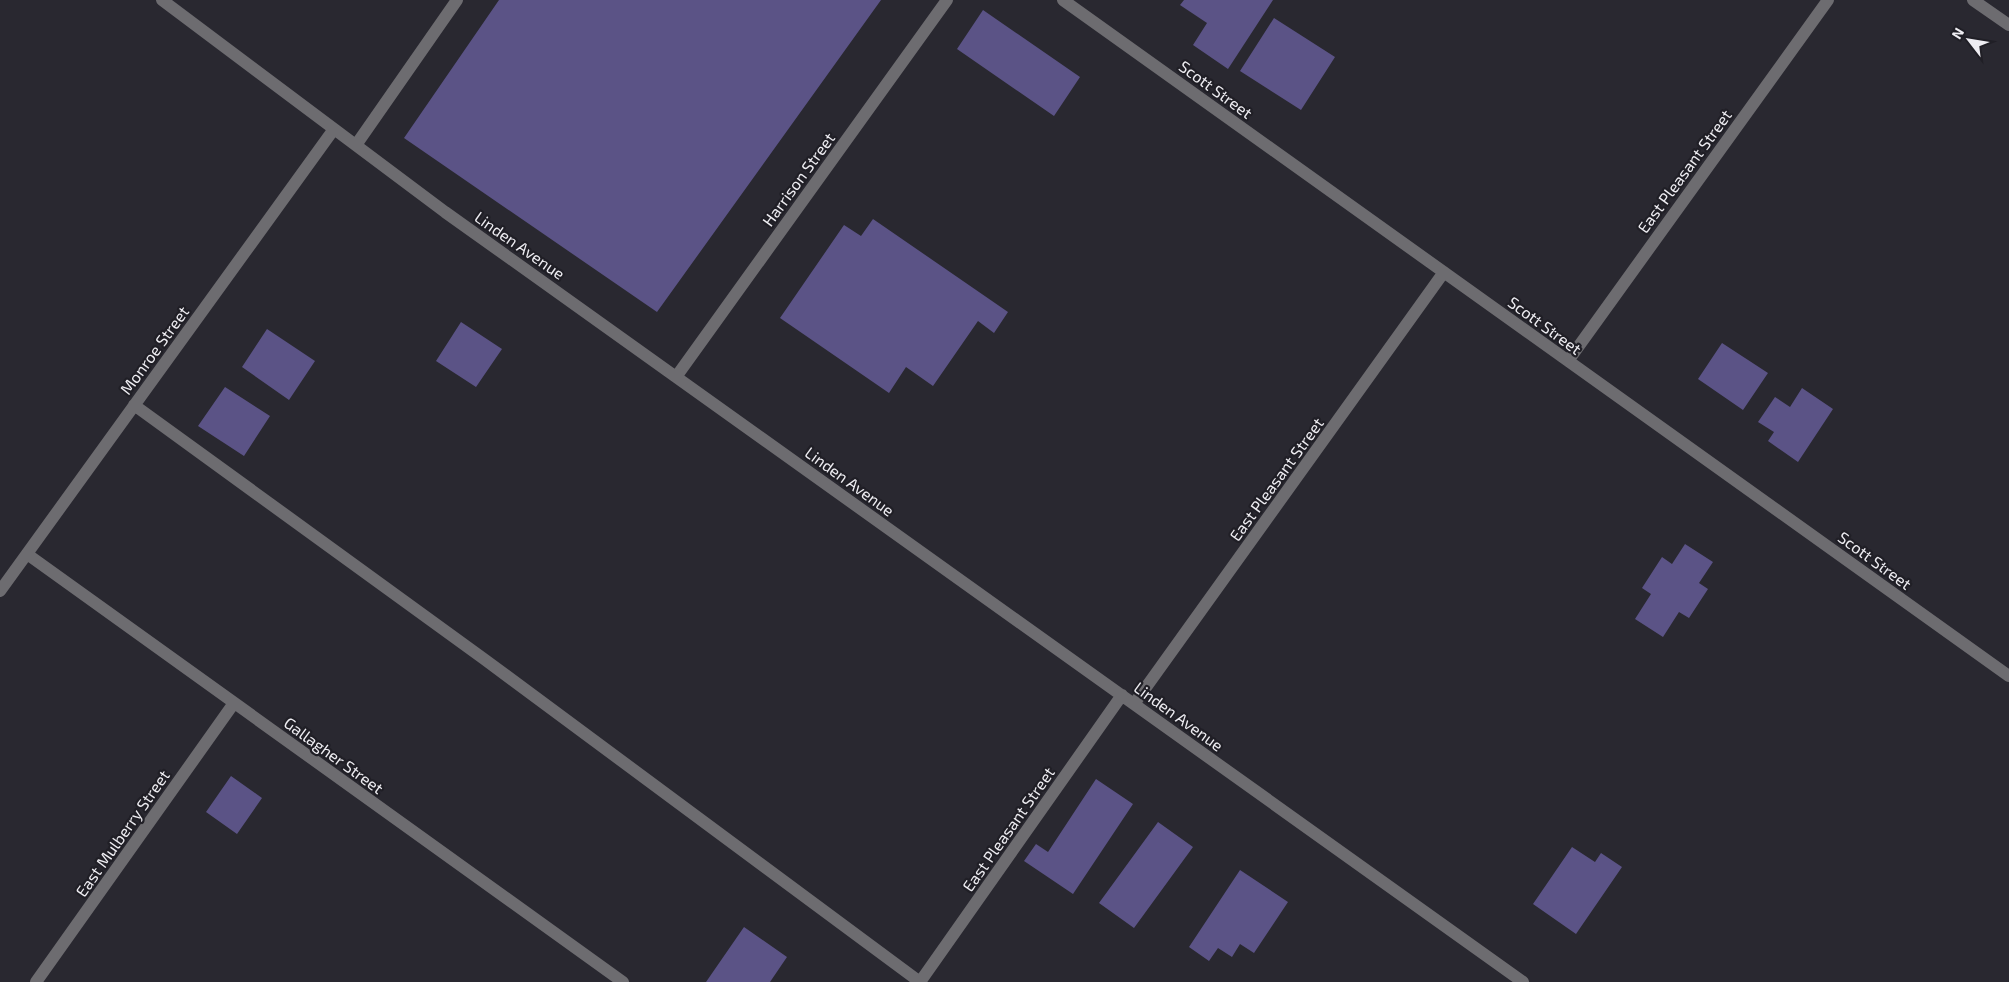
<svg xmlns="http://www.w3.org/2000/svg" width="2009" height="982" viewBox="0 0 2009 982" font-family="'Exo 2',sans-serif">
<style>
.building{fill:#5b5386}
.lines{fill:none;stroke-linecap:round;stroke-linejoin:round}
.minor{stroke:#6d6c70;stroke-width:12}
.labels{text-anchor:middle;dominant-baseline:central;stroke-width:4.5;stroke-linejoin:round;paint-order:stroke}
.street-label{font-size:16px;fill:#eeedf2;stroke:#201f26}
</style>
<rect width="100%" height="100%" fill="#292830"/>
<path class="building" d="M499,0H881L657,312L404,138Z
M1184,0H1273L1228,69L1193,45L1207,23L1180,5Z
M983,10L1080,77L1054,116L957,49Z
M1274,18L1335,57L1301,110L1240,71Z
M873,219L1008,312L994,333L978,321L933,386L906,367L889,393L780,318L844,225L861,236Z
M461,322L502,349L476,387L436,361Z
M267,329L315,361L289,400L242,367Z
M1722,343L1768,373L1743,410L1698,379Z
M225,387L270,416L244,456L198,426Z
M1802,388L1833,409L1798,462L1768,441L1774,432L1758,422L1775,397L1790,407Z
M1685,544L1713,562L1699,583L1708,589L1689,618L1679,612L1663,637L1635,619L1651,594L1642,588L1662,557L1672,564Z
M231,776L262,798L237,834L206,812Z
M1096,779L1133,804L1073,894L1024,861L1036,844L1048,852Z
M1158,822L1193,847L1134,928L1099,903Z
M1572,847L1595,862L1601,853L1622,867L1576,934L1533,904Z
M1240,870L1288,902L1254,953L1240,944L1232,957L1218,948L1209,961L1189,947Z
M744,927L787,957L770,982H706Z"/>
<g class="lines">
<path class="minor" d="M162,0L445,212L1523,982
M1063,0L2009,676
M1973,0L2009,25
M356,145L457,0
M1568,361L1828,0
M676,377L947,0
M134,405L484,659L920,982
M27,554L623,982
M0,591L334,129
M1134,704L1444,272
M36,982L234,703
M920,982L1122,695"/>
</g>
<g class="labels">
<g class="street-label">
<text transform="translate(1216 89) rotate(36)">Scott Street</text>
<text transform="translate(1684 171) rotate(-54)">East Pleasant Street</text>
<text transform="translate(798 179) rotate(-54)">Harrison Street</text>
<text transform="translate(520 245) rotate(35)">Linden Avenue</text>
<text transform="translate(1545 325) rotate(36)">Scott Street</text>
<text transform="translate(154 350) rotate(-54)">Monroe Street</text>
<text transform="translate(1276 479) rotate(-54)">East Pleasant Street</text>
<text transform="translate(850 481) rotate(36)">Linden Avenue</text>
<text transform="translate(1875 560) rotate(36)">Scott Street</text>
<text transform="translate(1179 716) rotate(36)">Linden Avenue</text>
<text transform="translate(334 755) rotate(36)">Gallagher Street</text>
<text transform="translate(1008 829) rotate(-55)">East Pleasant Street</text>
<text transform="translate(122 833) rotate(-55)">East Mulberry Street</text>
</g>
</g>
<g transform="translate(1969 40) rotate(301)" stroke="#201f26" stroke-width="4" paint-order="stroke">
<path d="M0-4L9 19L0 12L-9 19Z" fill="#eeedf2"/>
<text y="-8" font-size="14" font-weight="bold" text-anchor="middle" fill="#eeedf2">N</text>
</g>
</svg>
